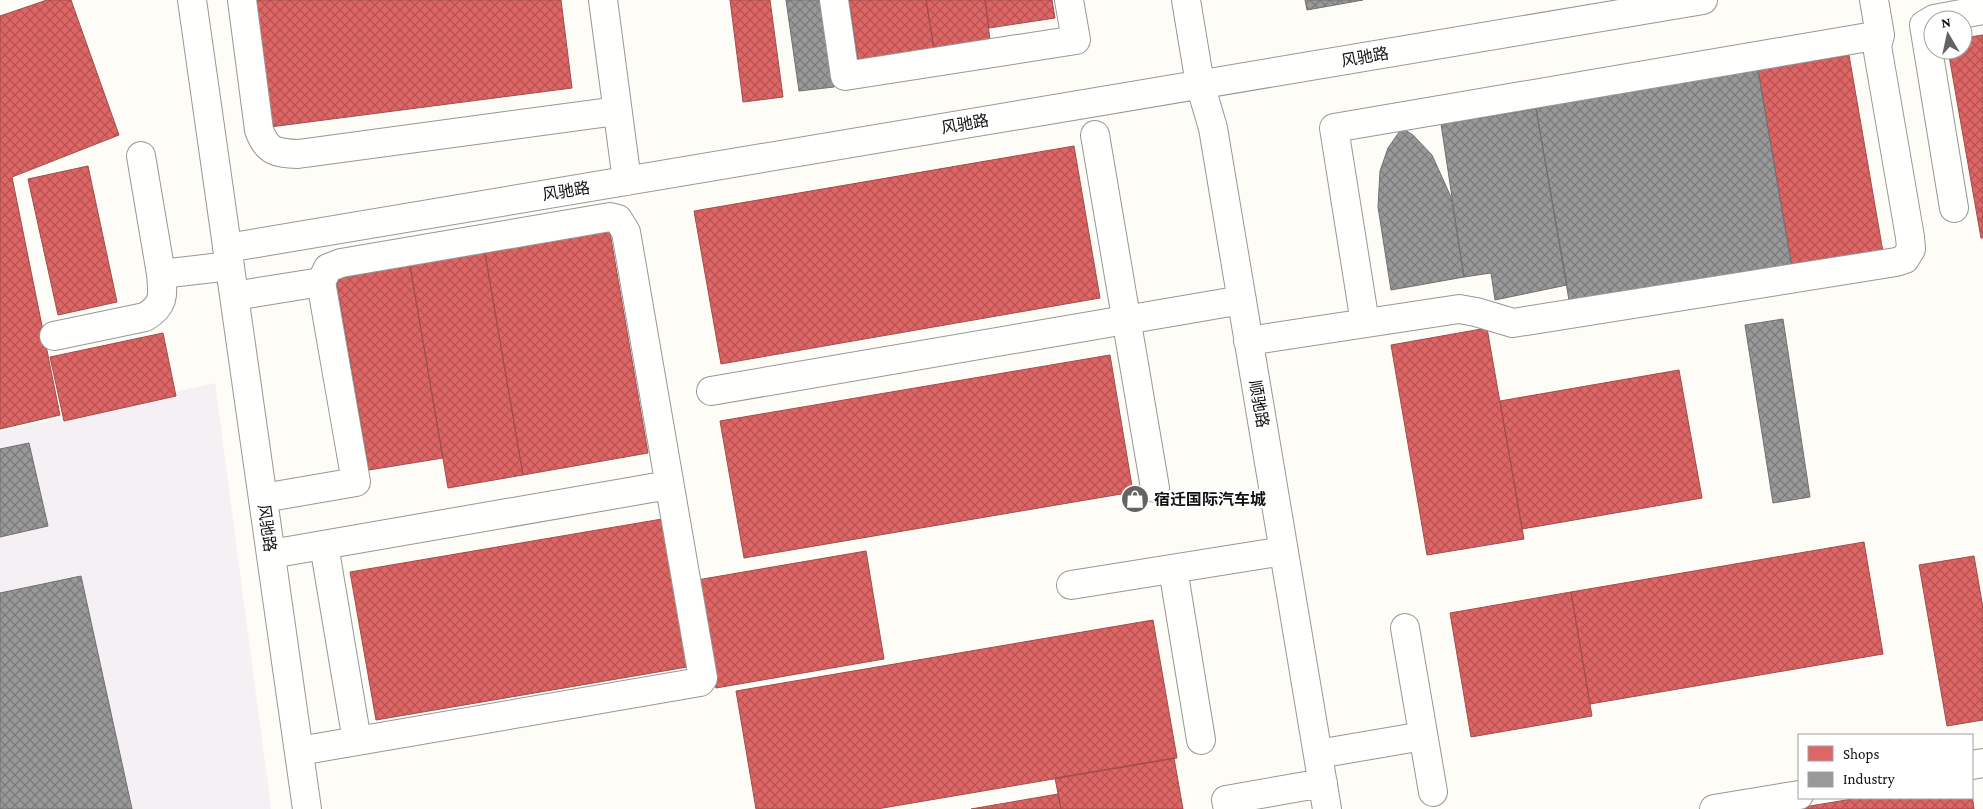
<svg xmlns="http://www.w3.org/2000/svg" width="1983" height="809" viewBox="0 0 1983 809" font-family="'Crimson Pro','Noto Sans SC',serif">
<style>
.industrial{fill:#f5f0f3}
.shops{fill:url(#shops-cross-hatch);stroke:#a24c4c}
.industry{fill:url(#industry-cross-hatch);stroke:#707070}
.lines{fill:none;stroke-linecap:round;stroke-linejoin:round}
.minor-casing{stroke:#979795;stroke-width:30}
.minor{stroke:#fffffe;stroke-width:28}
.labels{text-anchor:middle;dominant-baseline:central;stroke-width:5;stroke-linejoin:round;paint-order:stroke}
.street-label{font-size:16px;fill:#111;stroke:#fff}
.poi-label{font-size:16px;font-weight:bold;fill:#111;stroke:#fff;text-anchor:start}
</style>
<defs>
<pattern id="shops-cross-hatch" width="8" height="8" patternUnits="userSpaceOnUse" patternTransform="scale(1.25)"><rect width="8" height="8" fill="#e06666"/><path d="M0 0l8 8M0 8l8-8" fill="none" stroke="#b45353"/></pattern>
<pattern id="industry-cross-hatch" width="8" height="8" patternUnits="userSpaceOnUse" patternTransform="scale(1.25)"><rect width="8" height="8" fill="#999"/><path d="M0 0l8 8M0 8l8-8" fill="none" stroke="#7b7b7b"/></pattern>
</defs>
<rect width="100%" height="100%" fill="#fdfcf7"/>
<path class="industrial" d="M215,383L271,809H0V432Z"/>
<path class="shops" d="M47,0H71L119,135L12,177L60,415L0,429V16Z
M253,0H561L572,88L270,127Z
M730,0H770L783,97L743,102Z
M849,0H926L934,49L858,60Z
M926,0H985L990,40L934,49Z
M985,0H1052L1055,18L989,28Z
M1983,35V238H1981L1948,50H1963V38Z
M1849,55L1883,252L1792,268L1758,70Z
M1074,146L1100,298L721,364L694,211Z
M88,166L117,302L58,315L28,179Z
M609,227L648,453L523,475L484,248Z
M484,247L523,475L448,488L409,260Z
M409,260L443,458L369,470L335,273Z
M1487,328L1524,539L1427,555L1391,345Z
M163,333L176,396L64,421L50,357Z
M1110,355L1133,492L744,558L720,421Z
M1679,370L1702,498L1522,529L1500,401Z
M668,518L693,666L376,720L350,572Z
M1864,542L1883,654L1590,704L1571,592Z
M866,551L884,659L716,688L697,580Z
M1974,556L1983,608V720L1947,726L1919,565Z
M1571,592L1592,716L1471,737L1450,613Z
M1153,620L1177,758L877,809H756L736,691Z
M1174,758L1183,809H1061L1055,778Z
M1058,794L1061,809H971Z
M1972,794L1974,809H1792L1858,798H1972Z"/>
<path class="industry" d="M786,0H822L834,87L799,91Z
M1305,0H1363L1307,10Z
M1757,65L1792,268L1570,306L1535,103Z
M1536,109L1567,285L1495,300L1491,273L1464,277L1441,124Z
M1402,128L1413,135L1432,155L1451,197L1464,277L1391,290L1378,207L1380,171L1388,148Z
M1783,319L1810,497L1773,503L1745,325Z
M29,443L48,526L0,537V449Z
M81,576L132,809H0V593Z"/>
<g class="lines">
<g class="minor-casing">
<path id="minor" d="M192,0L307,809
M242,0L259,130C267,152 276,153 298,154L617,111
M603,0L627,181
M834,0L845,76L1076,40L1069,0
M1186,0L1200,84L1213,128L1327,809
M1095,135L1155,488
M1954,208L1924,25L1934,19L1983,10
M227,248L1703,0
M161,274L230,266
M234,296L321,282L356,482L263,498
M1365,323L1334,128L1880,35
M54,336L145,317C165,305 163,295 161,274L141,156
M1248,341L1459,309L1476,312L1513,323L1896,262L1905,259L1911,249L1910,237L1877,46L1880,35L1874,0
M711,391L1242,300
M324,545L357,741
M271,554L669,485
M1173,569L1201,740
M1071,585L1284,551
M1405,628L1433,792
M299,751L700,682L703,678L626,232L618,219L610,217L341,263L328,268L321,282
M1318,754L1423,736
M1972,765L1983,763
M1228,809L1226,800L1323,783
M1714,809L1799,795"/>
</g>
<use href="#minor" class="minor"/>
</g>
<defs>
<g id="shop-disc" transform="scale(1.4375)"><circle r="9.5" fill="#646362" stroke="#fff"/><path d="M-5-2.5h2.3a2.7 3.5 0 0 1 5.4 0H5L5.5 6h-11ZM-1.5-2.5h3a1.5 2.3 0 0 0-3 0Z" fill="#fff"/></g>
</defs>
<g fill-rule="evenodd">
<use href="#shop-disc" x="1135" y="499"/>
</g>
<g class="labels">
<g class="street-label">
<text transform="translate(1365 57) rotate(-10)">风驰路</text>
<text transform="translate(965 124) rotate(-10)">风驰路</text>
<text transform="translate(566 191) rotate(-9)">风驰路</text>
<text transform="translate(1259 404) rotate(80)">顺驰路</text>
<text transform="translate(267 528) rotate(82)">风驰路</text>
</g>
<g class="poi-label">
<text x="1154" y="499">宿迁国际汽车城</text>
</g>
</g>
<rect x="1798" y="734" width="175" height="65" fill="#ffffff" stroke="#a0a0a0"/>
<rect x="1808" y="746" width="25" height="15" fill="#e06666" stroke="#a0a0a0"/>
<text x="1843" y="759" font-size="15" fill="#111111">Shops</text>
<rect x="1808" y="772" width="25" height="15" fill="#999999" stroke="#a0a0a0"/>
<text x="1843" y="784" font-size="15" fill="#111111">Industry</text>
<g transform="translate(1948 35) rotate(351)"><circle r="24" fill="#ffffff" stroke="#a0a0a0"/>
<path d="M0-4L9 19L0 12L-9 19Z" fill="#646362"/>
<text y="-8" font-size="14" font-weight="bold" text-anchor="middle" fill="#111111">N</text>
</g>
</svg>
